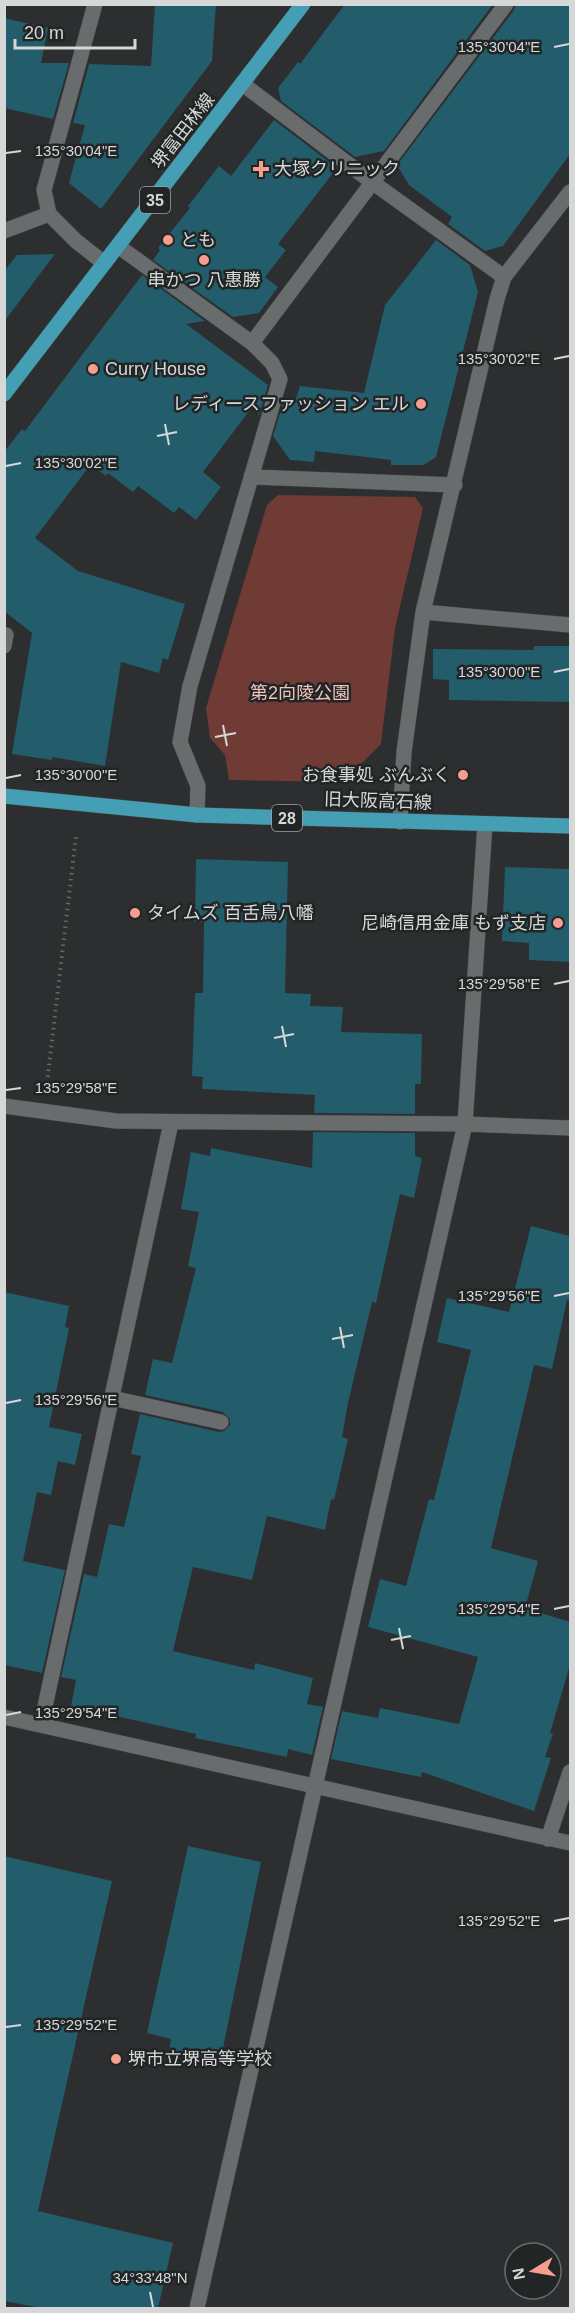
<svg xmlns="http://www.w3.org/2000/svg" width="575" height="2313" viewBox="0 0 575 2313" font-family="Helvetica,'Noto Sans JP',sans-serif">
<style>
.green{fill:#6f3b34}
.building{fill:#235c6b}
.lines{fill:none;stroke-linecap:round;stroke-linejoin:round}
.service-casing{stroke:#464949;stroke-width:16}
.minor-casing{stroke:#464949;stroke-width:16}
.tertiary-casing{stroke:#464949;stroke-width:16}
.primary-casing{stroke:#464949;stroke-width:16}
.path{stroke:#676969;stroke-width:4;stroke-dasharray:1.5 4.5;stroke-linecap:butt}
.service{stroke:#696c6d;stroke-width:15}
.minor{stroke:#696c6d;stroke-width:15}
.tertiary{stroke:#696c6d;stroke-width:15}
.primary{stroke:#449fb4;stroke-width:15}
.ticks{fill:none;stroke:#d6d8d8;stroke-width:2}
.poi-dot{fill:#f59d8f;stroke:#222525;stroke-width:2}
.labels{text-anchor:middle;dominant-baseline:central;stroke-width:5;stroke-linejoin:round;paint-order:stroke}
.shield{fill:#222525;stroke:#a0a2a2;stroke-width:1.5}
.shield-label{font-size:16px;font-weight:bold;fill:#d6d8d8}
.street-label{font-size:18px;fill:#d6d8d8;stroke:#222525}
.poi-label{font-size:18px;fill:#d6d8d8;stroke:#222525;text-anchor:start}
.park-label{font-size:18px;fill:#f2c3bc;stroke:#222525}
.ticks-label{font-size:15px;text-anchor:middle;fill:#d6d8d8;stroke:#222525;stroke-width:5;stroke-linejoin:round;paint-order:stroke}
</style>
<rect width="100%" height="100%" fill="#2c2e2f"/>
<path class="green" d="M278,495L415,497L423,508L395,628L381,744L343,782L229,780L225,755L210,738L206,708L267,505Z"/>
<path class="building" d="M155,4H216L212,61L101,209L69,183L85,125L73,123L89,64L151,66Z
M345,4H493L384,151L355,157L281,101L278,88L298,62L300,64Z
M516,4H570V154L503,246L485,251L448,224L452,217L409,185L397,165L514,10Z
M4,18L48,28L41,63H69L53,119L4,108Z
M274,120L337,168L278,244L286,250L265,277L278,287L259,313L233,317L153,260L160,250L158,248L190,208L188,206L219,166L231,176Z
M436,240L470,265L478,292L436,457L424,465H391V460L315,451L314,462L290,460L273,436L285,397L294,405L300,386L364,393L385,305Z
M55,254L4,322V271L17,255Z
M142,275L205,321L186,324L268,385L259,415L253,406L203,472L221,487L196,520L179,507L174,513L138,486L133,492L108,473L106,476L91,464L35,538L78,571L185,604L168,660L163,658L159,673L121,662L105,766L52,757V760L12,754L32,633L4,611V452L22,429L25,431Z
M534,646H570V702L449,700V680L433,679V649L534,650Z
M196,859L288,862L285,993L311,994L310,1006L343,1007L341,1032L422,1034L421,1084H415V1114L314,1113L315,1095L202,1089L203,1077L192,1076L195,993H203L204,922H195Z
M505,867L570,869V962L529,960V943L502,941Z
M313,1132L415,1133V1156L422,1158L414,1198L400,1194L376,1303L372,1302L348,1403L342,1437L348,1439L334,1500L331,1499L325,1530L267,1516L252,1580L193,1567L173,1651L254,1670L255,1663L313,1678L307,1704L323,1707L312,1755L288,1749L287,1757L195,1738L196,1734L71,1706L76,1680L61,1677L84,1574L97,1577L109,1524L124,1527L141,1456L131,1454L140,1414L219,1432L224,1431L230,1425V1419L223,1412L145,1395L153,1359L172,1363L196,1268L188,1266L199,1212L181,1209L191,1152L210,1156L211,1148L312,1168Z
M531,1226L570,1236V1301L567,1300L552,1369L534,1365L491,1548L538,1561L525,1608L570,1622V1665L550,1733L553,1734L545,1757L551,1758L534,1811L422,1772L421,1777L331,1759L342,1711L378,1718L380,1708L459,1724L478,1657L368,1627L380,1579L406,1586L429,1499L434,1500L471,1350L437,1342L447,1298L509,1312Z
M4,1292L69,1306L65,1327L69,1328L49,1427L82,1434L75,1465L58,1461L51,1495L37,1492L23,1561L65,1570L42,1673L4,1665Z
M188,1846L261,1862L222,2053L215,2052L213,2062L169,2053L171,2039L147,2033Z
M4,1856L112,1881L38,2211L173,2243L158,2308H41L4,2301Z"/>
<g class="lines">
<g class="service-casing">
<path id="service" d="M4,646L6,635
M112,1398L221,1422"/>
</g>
<g class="minor-casing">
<path id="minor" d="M244,85L372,182L504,277
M4,231L49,214
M118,246L252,343
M251,477L455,485
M423,612L570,625
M197,815L198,786L180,742L190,686L280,379L272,363L252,343L506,4
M400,822L404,752L423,612L497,299L504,277L570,192
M4,1106L116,1121L465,1124L570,1128
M4,1717L570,1843
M41,1725L171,1123
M548,1839L570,1772
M197,2308L465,1124L485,824"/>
</g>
<g class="tertiary-casing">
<path id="tertiary" d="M95,4L44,190L49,214L76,241L104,263"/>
</g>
<g class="primary-casing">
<path id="primary" d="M4,394L303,4
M4,796L197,815L570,826"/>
</g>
<path class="path" d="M47,1083L76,836"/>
<use href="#service" class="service"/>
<use href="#minor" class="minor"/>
<use href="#tertiary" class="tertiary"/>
<use href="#primary" class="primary"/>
</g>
<path class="ticks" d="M554,47L569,44M6,153L21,151M554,359L569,356M165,424L169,445M157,436L177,432M6,466L21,463M554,672L569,669M223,725L227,746M215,737L236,733M6,778L21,775M554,984L569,981M282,1026L286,1047M274,1038L294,1034M6,1090L21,1088M554,1296L569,1293M340,1327L344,1348M332,1339L353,1335M6,1403L21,1400M554,1609L569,1606M399,1628L403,1649M391,1640L411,1636M6,1715L21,1712M554,1921L569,1918M6,2027L21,2025M150,2292L153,2307"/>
<g class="poi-dot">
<path d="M258 160h6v6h6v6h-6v6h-6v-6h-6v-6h6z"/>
<circle cx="168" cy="240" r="6"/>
<circle cx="204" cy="260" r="6"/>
<circle cx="93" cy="369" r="6"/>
<circle cx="421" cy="404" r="6"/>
<circle cx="463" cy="775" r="6"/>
<circle cx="135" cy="913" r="6"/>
<circle cx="558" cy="923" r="6"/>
<circle cx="116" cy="2059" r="6"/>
</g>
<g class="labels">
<g class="shield">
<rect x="140" y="187" width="30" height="26" rx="4.5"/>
<rect x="272" y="805" width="30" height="26" rx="4.5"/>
</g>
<g class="shield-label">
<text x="155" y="200">35</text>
<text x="287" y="818">28</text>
</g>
<g class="street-label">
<text transform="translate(183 131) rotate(-52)">堺富田林線</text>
<text transform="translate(378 801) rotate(2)">旧大阪高石線</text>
</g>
<g class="poi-label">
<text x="274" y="169">大塚クリニック</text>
<text x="180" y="240">とも</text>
<text x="204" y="280" text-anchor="middle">串かつ 八惠勝</text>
<text x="105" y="369">Curry House</text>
<text x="409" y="404" text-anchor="end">レディースファッション エル</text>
<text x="451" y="775" text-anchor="end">お食事処 ぶんぶく</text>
<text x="147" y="913">タイムズ 百舌鳥八幡</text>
<text x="546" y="923" text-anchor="end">尼崎信用金庫 もず支店</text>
<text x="128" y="2059">堺市立堺高等学校</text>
</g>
<g class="park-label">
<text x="300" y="693">第2向陵公園</text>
</g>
</g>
<g class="ticks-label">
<text x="499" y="52">135°30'04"E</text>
<text x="76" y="156">135°30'04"E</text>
<text x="499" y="364">135°30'02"E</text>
<text x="76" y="468">135°30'02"E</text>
<text x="499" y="677">135°30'00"E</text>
<text x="76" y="780">135°30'00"E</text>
<text x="499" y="989">135°29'58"E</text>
<text x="76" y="1093">135°29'58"E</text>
<text x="499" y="1301">135°29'56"E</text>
<text x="76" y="1405">135°29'56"E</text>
<text x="499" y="1614">135°29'54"E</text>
<text x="76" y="1718">135°29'54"E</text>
<text x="499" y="1926">135°29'52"E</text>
<text x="76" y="2030">135°29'52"E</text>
<text x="150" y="2283">34°33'48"N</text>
</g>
<rect width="575" height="2313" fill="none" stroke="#d6d8d8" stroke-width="12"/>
<g transform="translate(533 2271) rotate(259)"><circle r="28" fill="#222525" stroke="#6a6d6d" stroke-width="1.5"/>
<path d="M0-4.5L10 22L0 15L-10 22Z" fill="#f59d8f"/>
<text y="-9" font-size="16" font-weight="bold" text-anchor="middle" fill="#d6d8d8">N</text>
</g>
<path d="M15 39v9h120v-9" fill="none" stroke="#d6d8d8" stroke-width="3"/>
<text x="24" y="39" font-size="18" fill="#d6d8d8" stroke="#222525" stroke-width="4.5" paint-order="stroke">20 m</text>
</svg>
